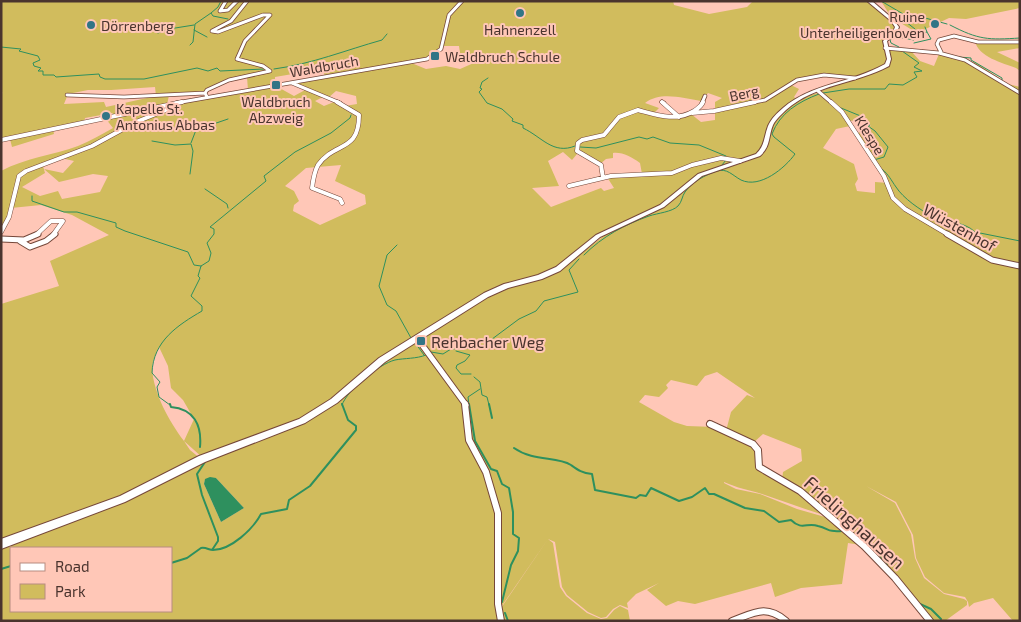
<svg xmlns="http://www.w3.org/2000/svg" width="1021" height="622" viewBox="0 0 1021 622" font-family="'Exo 2',sans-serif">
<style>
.green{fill:#d1bc5d;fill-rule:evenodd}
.water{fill:#2e905e}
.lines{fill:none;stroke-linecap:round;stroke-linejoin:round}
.stream-far1{stroke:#2e905e;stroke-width:1}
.stream{stroke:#2e905e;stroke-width:2}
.minor-far3-casing{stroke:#754739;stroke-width:4.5}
.minor-far2-casing{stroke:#754739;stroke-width:5}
.minor-far1-casing{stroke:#754739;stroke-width:7}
.minor-casing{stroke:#754739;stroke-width:8}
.major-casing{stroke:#754739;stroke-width:2}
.minor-far3{stroke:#fff;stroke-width:3}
.minor-far2{stroke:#fff;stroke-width:4}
.minor-far1{stroke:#fff;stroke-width:5}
.minor{stroke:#fff;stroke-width:6}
.major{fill:#fff;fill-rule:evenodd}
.poi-dot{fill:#327586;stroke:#ffc7b7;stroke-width:2}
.labels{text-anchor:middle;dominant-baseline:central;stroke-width:4;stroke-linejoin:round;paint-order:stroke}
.far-poi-label{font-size:14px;fill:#4a342e;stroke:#ffc7b7;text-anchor:start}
.far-street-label{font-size:14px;fill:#4a342e;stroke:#ffc7b7}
.street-label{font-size:16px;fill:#4a342e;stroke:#ffc7b7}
.poi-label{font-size:16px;fill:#4a342e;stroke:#ffc7b7;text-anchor:start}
.near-street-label{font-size:19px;fill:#4a342e;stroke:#ffc7b7}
</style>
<rect width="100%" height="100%" fill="#ffc7b7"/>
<path class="green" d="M1,1H461L449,15L438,52L426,58L409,62L426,69L446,66L460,69L476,62L469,53H460L459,46H443L450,15L463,1H673L674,5L709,14L747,7L753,1H868L896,26V30L883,41C883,49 888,55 887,63C872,75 840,82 822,73C814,81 799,78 789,84L799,89L794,97L796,99L776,116L769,126L762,150L755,155L741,160L730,157H717L690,165L692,167L720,158L733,160L734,162L708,170L709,172C723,168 755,162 764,152C770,145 768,134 772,126C780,111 802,95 819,93L835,105L850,126L836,129L823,148L854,164L858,179L855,184L857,191L875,193V182L888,183L876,164L870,158L857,134L871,125L848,120L841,110L821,91L885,68L890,63L887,49H890L911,51L920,61L934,66L939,54L972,63L975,62L1008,84L1020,87V621H1013L993,598L974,603L969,607L968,602L965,597L944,593L925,577L916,558L913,535L896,502L866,486L895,503L911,534L915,558L924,578L944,594L964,599L967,601V605L945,621H931C897,579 862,540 819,506C806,497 796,488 782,480L783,472L802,461L801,449L763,434L753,443L726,431L731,412L747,395L755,398L717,372L705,376L697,386L671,380L666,385L668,388L659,397L645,395L639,402L674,422L687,426L715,427L752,445L757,451L756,463L760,469L798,493L830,517C807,510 785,502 762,494C749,490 737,488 724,482V483L736,489L760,494L797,509L832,519L861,545L848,543L842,584L801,588L775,597L771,583L695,604L678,601L666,606L647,590L659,583L636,594L627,603L628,608L620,605L613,609L606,617L601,618L588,612L567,595L562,587L555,542L548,539L553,543L560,587L566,596L587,613L601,619L607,618L614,610L620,606L628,610L630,621H502L499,611L548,539L499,610V512L487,472L471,440L470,409L420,339L488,296L559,270L604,236L591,238L556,268L540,276L505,284L485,293L381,359L312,415L285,427L203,458L184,441L190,450L201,459L122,498L80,511L1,542V304L59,286L50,261L109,235L72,215L41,205L11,208L20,176L43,166L45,173L22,187L40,196L58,191L62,199L100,192L108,176L93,174L59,182L44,169L63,173L74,161L61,158L25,171L18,176L15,184L8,217L1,230V171C25,158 53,155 78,146C90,141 102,134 113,128L106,119L149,110L151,116L188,102L276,86L294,96L307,89L293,83L353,72L325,76L322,69L275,77V85L248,90L247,77L254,75L229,80L205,92L169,95L167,105L115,116L112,113L85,118L84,122L1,140V91L3,94L1,90ZM155,87L156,96L106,107L104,102L64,104L68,94L88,90H111ZM336,91L356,96L357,104L345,106L334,102L324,106L315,101L323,97L317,94L328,98ZM708,93L722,98L715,102V120L701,122L691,114C678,119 666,118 652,115L659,108L645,103C660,91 683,98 701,101ZM578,144C577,155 591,159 600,164L606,159L613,158V153C623,152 631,157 640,163L642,174L607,177L614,188L604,191L601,188L551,207L532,188L559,186L548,161L563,152L572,160L577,154L580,153L576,149ZM341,165L335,181L365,195L366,204L320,225L293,211L294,205L299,201L294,191L285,186L306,168ZM159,347L168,366L171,388L183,400L194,419L184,441C169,421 154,394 152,369C152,361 156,354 159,347Z
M881,1H1020V8L966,19L949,18L917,33L891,17Z
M975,41L1020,42V48L997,52L1020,63V71L1016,68C1003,63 978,57 975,41Z
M53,130L54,134L12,147L10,139Z
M413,343H417L451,385L466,409L468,441L484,474L496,513L495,536L499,621H1V545L85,512L203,460L289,429ZM216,478L244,508L221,522L204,484L205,480ZM11,548H171V611H11Z"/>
<path class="water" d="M210,477L216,478L244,508L221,522L204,484L205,479Z"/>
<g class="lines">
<path class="stream-far1" d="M221,1L218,7L211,13L213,16L228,19
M881,1L910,18L906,22L915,29L916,37L914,40L898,37L890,40L891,43L899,47
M909,16H918L947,24
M950,25C979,40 988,40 1020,38
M194,30L207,37
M158,33L169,29L194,25
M916,35L927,32L925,27
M914,43L931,39L927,32
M190,45L193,42L195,24L211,13
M1,47L21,49L19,51L38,56L40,60L33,63L34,66L41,68L38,71H43V75H54L56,77L99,74L100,77L105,79H144L197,68L208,71L217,68L220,71L264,69
M959,57L971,58V60L1002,78V80
M274,69C312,64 346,50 382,40L387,34
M488,78L482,82L480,88L482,89L479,92L487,103L502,109L513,119L512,121L523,125V128C542,137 553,155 575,146
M823,93L849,89H885L889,84L903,85L917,77L914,72L922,71L914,67L919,63L902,51
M841,108L863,117L870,125L868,126L875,131L888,147L884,157L874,160
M152,141L175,145L191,144L193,151L190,174
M191,143L196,130L228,119
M580,147L596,148L639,137L647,139L653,137L670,143L699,145L726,156
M722,165L726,160
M882,169C889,175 891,180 896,187C903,198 920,210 932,216C946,223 964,221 975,232L1020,241
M205,189L227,204L228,208
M32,196V201L64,212H77L116,223V227L125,231L188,252L194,265L201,266
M397,245L387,255L379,286L387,305L396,311L411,338
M584,255C603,236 624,225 649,216C658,213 672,212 678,206C682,202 682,196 685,192C692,182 705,175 717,171C727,168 732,175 741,180C760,189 785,168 795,154L774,137L772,134C780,113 798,102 819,94
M416,344L424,355
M456,351L470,355L465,361L457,365L456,368L461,374H471
M431,352L443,354L451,349L480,348L519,319L536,311L544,301L578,292L569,270L579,259
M474,377L480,382L482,395L487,397L489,405
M170,405L159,397L157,387L160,382L152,373C153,341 178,325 202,311V306L191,296L200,278L198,276L201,266L209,261L211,253L207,243L214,234V229L210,227L266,181L264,176L295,152L331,133L350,118L351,115
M342,405C347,390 379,364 395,360C405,358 416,359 426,355
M469,405L468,397L480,389"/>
<path class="stream" d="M170,404L171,407C194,409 202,425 200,447
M469,404L475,441L491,469L497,471L502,484L509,488L513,512V534L519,538L518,551L511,565L502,602
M489,404L492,418
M514,448C534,462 556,456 571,465C578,470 582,473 592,474L595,490L636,498L640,495L646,496L651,488L679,501L692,497L705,488L709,494H714L745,508L764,511L779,522L791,520C802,531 807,522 818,526C830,529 827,532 842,531
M205,462L197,474L202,495L218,537V541L212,550
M29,548H43
M876,553L887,565
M171,563L187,558L201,548C206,547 209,550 213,550C231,550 253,529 261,514L287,509L289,500L310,486L356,430V426L348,420L342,404
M1,569L11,566
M920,604L931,609L941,619
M505,613L508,621"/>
<g class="minor-far3-casing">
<path id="minor-far3" d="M226,1L220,11L228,10L237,1
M885,48L939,53L965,60L1020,93
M939,53L941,52L937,44L939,40L954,36L978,42H1020
M292,83L340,103
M818,91L832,103
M67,95L124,97L205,93
M207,97L205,93L207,90L229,80L270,71L263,66L237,59L245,41L270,15H263L218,32L212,31L231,21L247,1
M662,102L664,103
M176,103L427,59L441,49L449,15L462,1
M702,103L705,96
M749,103L765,100L797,80L824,75L855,78"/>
</g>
<g class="minor-far2-casing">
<path id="minor-far2" d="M337,102L359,115C359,153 335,141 318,165C314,172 313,180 312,188L340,199L342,203
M662,102L679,117
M831,102L842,112L884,176L893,198L905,209L949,235
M692,113L714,111L755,102
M1,140L182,102
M603,178L601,165L577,151L578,143L582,140L604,135L619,117L638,110C657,115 676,122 694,111C698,108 701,107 703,102
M569,186L611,176L672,173L692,165L721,158L740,161
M1,232L9,217L19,176L26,171L92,146L136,122L176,106
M36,235L51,221H63L53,235"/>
</g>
<g class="minor-far1-casing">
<path id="minor-far1" d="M947,234L992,260L1020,266
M1,239L24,240L38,234
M20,241L30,247L46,241L55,234
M417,338L466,405"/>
</g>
<g class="minor-casing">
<path id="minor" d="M465,404L469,440L486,472L498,513V604L501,621
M710,424L753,444L758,450L759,467L800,491L864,546L895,578L930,621
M732,621C754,613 766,604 786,621"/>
</g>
<g class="major-casing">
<path id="major" d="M867,1H872L893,19L899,27L896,34L887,41L891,59L889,66C856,84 815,84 786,110C782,114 776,119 773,125C768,137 771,146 760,156L702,176L664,207L600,237L560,271L542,279L508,288L488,297L385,362L337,403L305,423L205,462L125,502L1,549V539L120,496L199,456L299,419L331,399L379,358L484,293L504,284L538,275L556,267L596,235L660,205L698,174L756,154C765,146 764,136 768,126C771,119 777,113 783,108C812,83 852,83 885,64L887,59L883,41L893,32L895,27L891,21Z"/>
</g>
<use href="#minor-far3" class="minor-far3"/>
<use href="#minor-far2" class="minor-far2"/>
<use href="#minor-far1" class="minor-far1"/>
<use href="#minor" class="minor"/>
<use href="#major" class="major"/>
</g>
<g class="poi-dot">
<circle cx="520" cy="13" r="5"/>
<circle cx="935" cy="24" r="5"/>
<circle cx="91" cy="25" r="5"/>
<rect x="430" y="51" width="10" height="10" rx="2.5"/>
<rect x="271" y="80" width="10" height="10" rx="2.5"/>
<circle cx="106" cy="116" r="5"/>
<rect x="416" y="336" width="10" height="10" rx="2.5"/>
</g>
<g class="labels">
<g class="far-poi-label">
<text x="925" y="16" text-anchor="end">Ruine<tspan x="925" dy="16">Unterheiligenhoven</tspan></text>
<text x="101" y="25">Dörrenberg</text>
<text x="520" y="29" text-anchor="middle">Hahnenzell</text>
<text x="445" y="56">Waldbruch Schule</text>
<text x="276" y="101" text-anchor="middle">Waldbruch<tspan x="276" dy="16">Abzweig</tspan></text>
<text x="116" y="108">Kapelle St.<tspan x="116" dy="16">Antonius Abbas</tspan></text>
</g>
<g class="far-street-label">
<text transform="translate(324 66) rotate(-10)">Waldbruch</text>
<text transform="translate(744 93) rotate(-13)">Berg</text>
<text transform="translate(870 135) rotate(58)">Klespe</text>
</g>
<g class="street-label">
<text transform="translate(960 227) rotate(29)">Wüstenhof</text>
</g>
<g class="poi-label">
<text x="431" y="341">Rehbacher Weg</text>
</g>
<g class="near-street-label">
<text transform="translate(855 522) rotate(42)">Frielinghausen</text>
</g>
</g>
<rect width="1021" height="622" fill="none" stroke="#4a342e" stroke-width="5"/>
<rect x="10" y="547" width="162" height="65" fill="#ffc7b7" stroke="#b78c80"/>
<rect x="20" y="563" width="25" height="8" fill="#ffffff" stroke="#b78c80"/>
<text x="55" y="572" font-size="15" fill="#4a342e">Road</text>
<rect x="20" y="584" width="25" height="15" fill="#d1bc5d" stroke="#b78c80"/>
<text x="55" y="597" font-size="15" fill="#4a342e">Park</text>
</svg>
